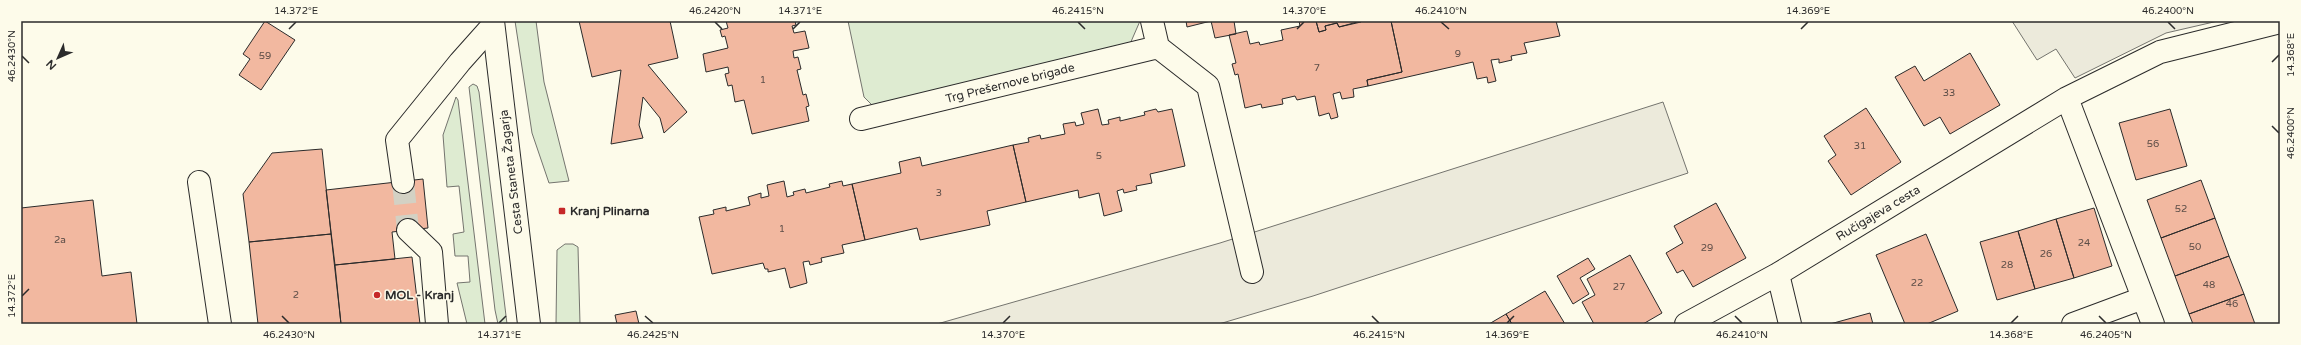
<svg xmlns="http://www.w3.org/2000/svg" width="2301" height="345" viewBox="0 0 2301 345" font-family="'Varela Round',sans-serif">
<style>
.green{fill:#deebd1;stroke:#74746e}
.parking{fill:#eceadb;stroke:#74746e}
.building{fill:#f2b8a0;stroke:#2b2b2b}
.lines{fill:none;stroke-linecap:round;stroke-linejoin:round}
.minor-tunnel{stroke:#d3d1c4;stroke-width:22;stroke-dasharray:22 11;stroke-linecap:butt}
.minor-casing{stroke:#2b2b2b;stroke-width:24}
.major-casing{stroke:#2b2b2b;stroke-width:24}
.minor{stroke:#fdfbea;stroke-width:22}
.major{stroke:#fdfbea;stroke-width:22}
.ticks{fill:none;stroke:#2b2b2b;stroke-width:1.5}
.poi-dot{fill:#c62828;stroke:#fdfbea;stroke-width:1.5}
.labels{text-anchor:middle;dominant-baseline:central;stroke-width:3;stroke-linejoin:round;paint-order:stroke}
.number-label{font-size:10px;fill:#5d4e48}
.street-label{font-size:12px;fill:#2b2b2b;stroke:#fdfbea}
.poi-label{font-size:12px;font-weight:bold;fill:#2b2b2b;stroke:#fdfbea;text-anchor:start}
.neatline{fill:none;stroke:#2b2b2b;stroke-width:1.5}
.ticks-label{font-size:10px;text-anchor:middle;fill:#2b2b2b}
</style>
<rect width="100%" height="100%" fill="#fdfbea"/>
<path class="green" d="M515,21H536L544,82L569,181L549,183L532,133Z
M848,21H1140L1130,44L878,107L872,105L864,97Z
M473,84L477,86L479,92L507,324H498L495,310L469,87Z
M456,97L458,100L485,324H467L457,283L470,282L468,256H455L453,234L464,232L459,186L447,187L443,135Z
M565,244H573L578,247L580,324H556L557,250Z"/>
<path class="parking" d="M2012,21H2218L2166,33L2075,78L2056,49L2037,60Z
M1663,102L1688,173L1313,296L1219,324H937L1220,243Z"/>
<path class="building" d="M265,21L295,40L261,90L239,75L250,59L243,54Z
M579,21H670L678,58L648,65L687,112L664,133L660,118L643,97L639,125L643,138L611,144L621,70L592,77Z
M726,21H795L796,25L792,26L794,33L805,31L809,48L793,51L794,58L798,57L801,69L797,70L803,95L806,94L809,106L806,107L809,121L752,134L744,100L735,102L732,85L728,86L725,74L729,73L728,67L706,72L703,54L728,48L725,36L722,37L720,30L728,28Z
M1186,21H1234L1236,34L1215,38L1211,21L1187,27Z
M1299,21H1316L1319,32L1326,30L1325,26L1337,23L1339,27L1361,21H1391L1402,72L1367,80L1368,86L1353,89L1354,97L1342,99L1340,92L1333,94L1338,117L1331,119L1329,113L1319,116L1315,96L1297,100L1295,96L1282,99L1283,104L1262,108L1261,104L1245,108L1238,74L1235,75L1232,64L1236,63L1229,35L1247,31L1250,44L1259,42L1260,45L1283,40L1281,30L1300,26Z
M1316,21H1361V22L1339,27L1337,23L1325,26L1326,30L1319,32Z
M1391,21H1556L1560,36L1524,43L1527,53L1511,56L1512,60L1499,63V59L1491,60L1496,81L1488,83L1487,77L1477,79L1473,62L1368,86L1367,80L1402,72Z
M1970,53L2000,105L1950,134L1940,117L1924,126L1895,77L1915,66L1924,81Z
M1866,108L1901,162L1851,195L1828,161L1836,155L1824,136Z
M1098,109L1102,125L1109,124L1108,120L1120,117V121L1145,115L1144,112L1156,109L1158,112L1172,109L1185,166L1150,174L1152,183L1136,186L1137,190L1124,193L1123,189L1117,191L1122,211L1104,216L1099,193L1079,198L1078,190L1026,202L1013,145L1029,142L1028,138L1040,135L1041,139L1065,134L1063,124L1075,122L1076,126L1084,124L1081,113Z
M2170,109L2187,166L2136,180L2119,123Z
M1013,145L1026,202L987,211L990,225L920,240L917,228L865,240L852,184L901,173L899,162L920,157L922,166Z
M322,149L331,234L249,242L243,194L272,153Z
M423,179L428,228L392,232L395,259L335,265L326,190Z
M2201,180L2215,218L2161,238L2147,200Z
M784,181L787,197L794,195L793,192L805,189L806,193L830,187L829,184L842,181L843,186L852,184L865,240L842,245L844,253L821,258L822,262L810,265L809,261L803,262L807,283L790,288L785,268L768,272V269H765L763,263L712,274L699,217L714,214L713,210L726,207V211L750,205L748,197L761,193V198L769,196L767,185Z
M93,200L102,276L131,272L137,324H21V208Z
M1716,203L1746,258L1693,287L1683,270L1677,273L1666,253L1683,243L1674,226Z
M2094,208L2112,266L2074,278L2056,219Z
M2215,218L2229,256L2175,276L2161,238Z
M2056,219L2074,278L2035,289L2018,231Z
M2018,231L2035,289L1997,300L1980,242Z
M331,234L341,324H258L249,242Z
M1926,234L1958,311L1927,324H1905L1876,255Z
M1630,255L1662,313L1643,324H1594L1582,302L1595,295L1587,279Z
M2229,256L2244,294L2189,314L2175,276Z
M412,257L420,324H341L335,265Z
M1588,258L1595,269L1580,278L1589,294L1573,304L1557,276Z
M1545,291L1565,324H1512L1506,314Z
M2244,294L2255,324H2193L2189,314Z
M636,311L639,324H617L615,315Z
M1870,313L1873,324H1830Z
M1506,314L1512,324H1489Z"/>
<g class="lines">
<path class="minor-tunnel" d="M403,182L408,230"/>
<g class="minor-casing">
<path id="minor" d="M1152,21L1158,47L1208,86L1252,272
M2067,98L2153,324
M861,119L1158,47
M199,182L220,324
M403,182L397,140L460,62L493,25
M408,230L431,252L437,324
M1778,274L1790,324
M1686,324L1778,274L2067,98L2160,52L2280,22
M2073,324L2143,298"/>
</g>
<g class="major-casing">
<path id="major" d="M493,21L529,324"/>
</g>
<use href="#minor" class="minor"/>
<use href="#major" class="major"/>
</g>
<path class="ticks" d="M715,22L722,29M1078,22L1085,29M1441,22L1449,29M2168,22L2175,29M289,29L296,22M793,29L800,22M1297,29L1304,22M1801,29L1808,22M22,56L29,63M2272,62L2279,55M2272,126L2279,133M22,296L29,289M282,316L289,323M645,316L653,323M1372,316L1379,323M1735,316L1742,323M2099,316L2106,323M499,323L506,316M1003,323L1010,316M1507,323L1514,316M2011,323L2018,316"/>
<g class="poi-dot">
<rect x="558" y="207" width="8" height="8" rx="2"/>
<circle cx="377" cy="295" r="4"/>
</g>
<g class="labels">
<g class="number-label">
<text x="1458" y="54">9</text>
<text x="265" y="56">59</text>
<text x="1317" y="68">7</text>
<text x="763" y="80">1</text>
<text x="1949" y="93">33</text>
<text x="2153" y="144">56</text>
<text x="1860" y="146">31</text>
<text x="1099" y="156">5</text>
<text x="939" y="193">3</text>
<text x="2181" y="209">52</text>
<text x="782" y="229">1</text>
<text x="60" y="240">2a</text>
<text x="2084" y="243">24</text>
<text x="2195" y="247">50</text>
<text x="1707" y="248">29</text>
<text x="2046" y="254">26</text>
<text x="2007" y="265">28</text>
<text x="1917" y="283">22</text>
<text x="2209" y="285">48</text>
<text x="1619" y="287">27</text>
<text x="296" y="295">2</text>
<text x="2232" y="304">46</text>
</g>
<g class="street-label">
<text transform="translate(1010 83) rotate(-14)">Trg Prešernove brigade</text>
<text transform="translate(511 172) rotate(-97)">Cesta Staneta Žagarja</text>
<text transform="translate(1878 213) rotate(-31)">Ručigajeva cesta</text>
</g>
<g class="poi-label">
<text x="570" y="211">Kranj Plinarna</text>
<text x="385" y="295">MOL - Kranj</text>
</g>
</g>
<rect width="2301" height="345" fill="none" stroke="#fdfbea" stroke-width="44"/>
<g transform="translate(58 58) rotate(225)" stroke="#fdfbea" stroke-width="3" paint-order="stroke">
<path d="M0-3L7 15L0 10L-7 15Z" fill="#2b2b2b"/>
<text y="-6" font-size="11" font-weight="bold" text-anchor="middle" fill="#2b2b2b">N</text>
</g>
<rect x="22" y="22" width="2257" height="301" class="neatline"/>
<g class="ticks-label">
<text x="296" y="14">14.372°E</text>
<text x="715" y="14">46.2420°N</text>
<text x="800" y="14">14.371°E</text>
<text x="1078" y="14">46.2415°N</text>
<text x="1304" y="14">14.370°E</text>
<text x="1441" y="14">46.2410°N</text>
<text x="1808" y="14">14.369°E</text>
<text x="2168" y="14">46.2400°N</text>
<text transform="translate(2290 55) rotate(-90)" y="4">14.368°E</text>
<text transform="translate(11 56) rotate(-90)" y="4">46.2430°N</text>
<text transform="translate(2290 133) rotate(-90)" y="4">46.2400°N</text>
<text transform="translate(11 296) rotate(-90)" y="4">14.372°E</text>
<text x="289" y="338">46.2430°N</text>
<text x="499" y="338">14.371°E</text>
<text x="653" y="338">46.2425°N</text>
<text x="1003" y="338">14.370°E</text>
<text x="1379" y="338">46.2415°N</text>
<text x="1507" y="338">14.369°E</text>
<text x="1742" y="338">46.2410°N</text>
<text x="2011" y="338">14.368°E</text>
<text x="2106" y="338">46.2405°N</text>
</g>
</svg>
